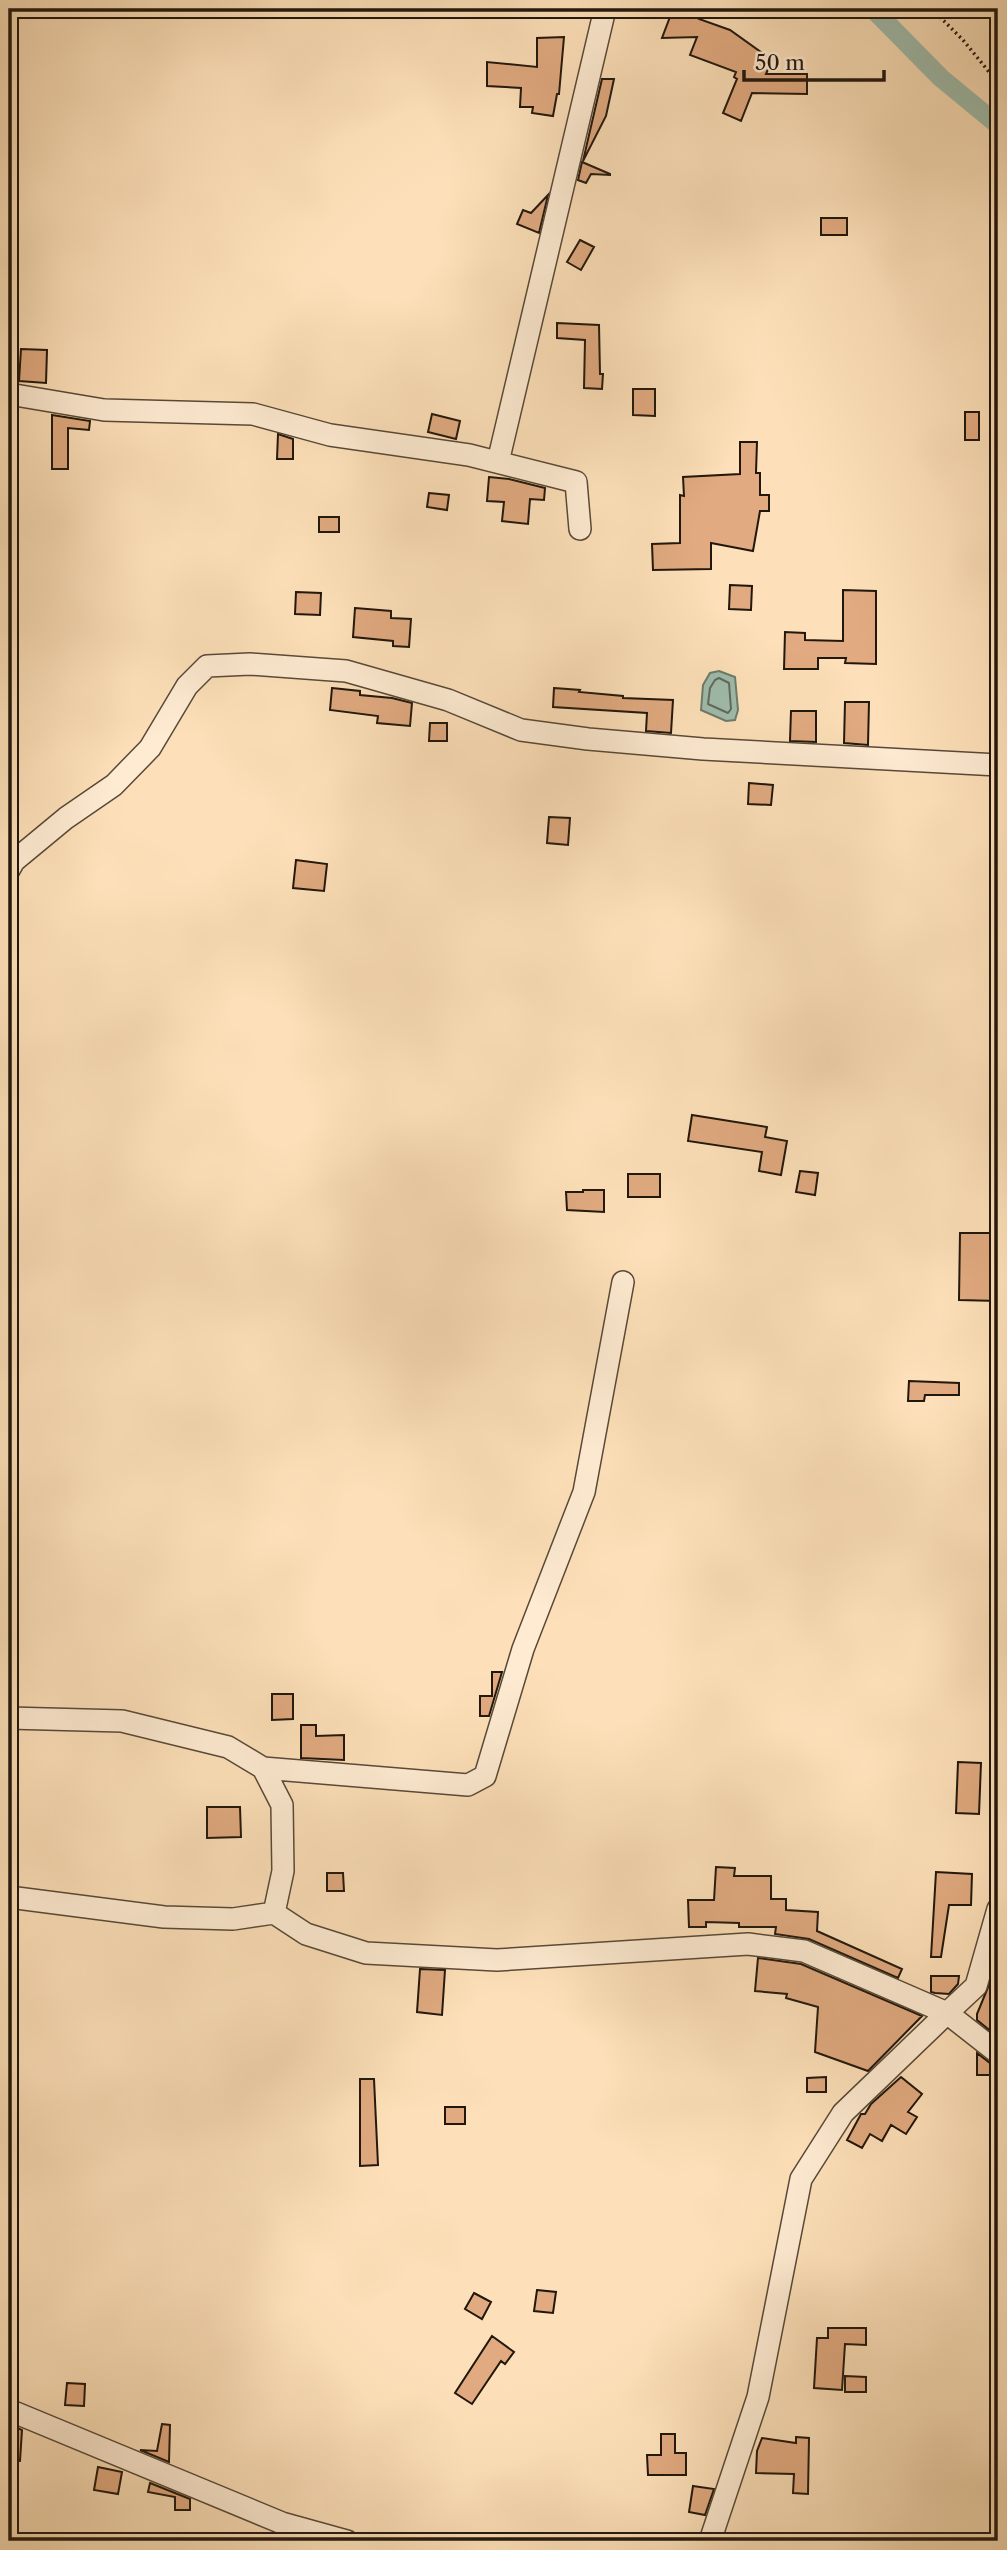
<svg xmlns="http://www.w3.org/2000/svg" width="1007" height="2550" viewBox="0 0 1007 2550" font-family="'Libre Caslon Text',serif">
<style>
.water{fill:#9fbdad;stroke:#6d7b6d;stroke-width:2}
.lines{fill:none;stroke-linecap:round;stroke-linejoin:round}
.shore{stroke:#606a5c;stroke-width:2}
.canal{stroke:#9fbdad;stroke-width:19}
.building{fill:#e1aa80;stroke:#21170c;stroke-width:2}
.street-casing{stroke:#584937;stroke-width:24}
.path{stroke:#21170c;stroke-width:3.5;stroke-dasharray:2 3.5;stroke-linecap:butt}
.street{stroke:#feebd2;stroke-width:21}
</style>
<rect width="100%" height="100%" fill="#fde0b9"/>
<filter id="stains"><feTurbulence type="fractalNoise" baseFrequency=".00286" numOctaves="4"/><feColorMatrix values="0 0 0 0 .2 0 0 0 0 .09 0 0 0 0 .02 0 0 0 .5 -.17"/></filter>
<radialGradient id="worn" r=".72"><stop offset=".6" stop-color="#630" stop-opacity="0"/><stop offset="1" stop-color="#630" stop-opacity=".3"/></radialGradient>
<path class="water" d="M719,671L735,677L738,710L735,720L726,721L701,710L703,685L710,673Z"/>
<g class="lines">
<path class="shore" d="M719,678L729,683L731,709L728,713L708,704L710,688L715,680Z"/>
<path class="canal" d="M873,9L941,78L998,125"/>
</g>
<path class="building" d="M673,9H703L699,19L730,30L772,60L766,74H807V94L752,93L741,121L723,113L737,79L734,77L736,72L690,55L697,37L662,38Z
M564,37L559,94H557L553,116L532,113L533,107H520L521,88L487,86V62L537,67V38Z
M602,79H614L606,116L583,161Z
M582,162L610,174V175L591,174L586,183L578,180Z
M548,195L539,233L517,224L523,210L531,213Z
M821,218H847V235H821Z
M580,240L594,247L581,270L567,262Z
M557,323L599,325L600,374H603L602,389L584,388L585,340L557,338Z
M21,349L47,350L46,383L19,381Z
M633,389H655V416L633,415Z
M965,412H979V440H965Z
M432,414L460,421L456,439L428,432Z
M52,415L90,421L89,430L68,428V469H52Z
M278,434L293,439V459H277Z
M740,442H757L756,473H760V495H769V511H760L753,551L711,543V569L653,570L652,544L680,543V495L684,496L683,477L740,474Z
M489,477L509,479L545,488L544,500L530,499L528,524L502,521L504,502L487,501Z
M429,493L449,495L447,510L427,507Z
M319,517H339V532H319Z
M730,585L752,586L751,610L729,609Z
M843,590L876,591V664L845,663L846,658H818V669H784L785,632L805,633V640L843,641Z
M296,592L321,593L320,615L295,614Z
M355,608L391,611V618L411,619L409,647L393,646V641L353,637Z
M332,688L360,691V695L392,698L412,703L410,726L377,723L378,716L330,710Z
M554,688L580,690L579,692L623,696V698L673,700L671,733L646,731L647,713L553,707Z
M845,702H869L868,745L844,743Z
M791,711H816V742L790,741Z
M430,723H447V741H429Z
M749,783L773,785L771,805L748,804Z
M549,817L570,818L568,845L547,843Z
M296,860L327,864L324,891L293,888Z
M692,1115L767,1127L765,1137L787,1141L781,1175L759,1171L762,1152L688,1141Z
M800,1171L818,1173L815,1195L796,1192Z
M628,1174H660V1197H628Z
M583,1190H604V1212L567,1210L566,1192H583Z
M960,1233H998V1301L959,1300Z
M909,1381L959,1383V1395H925L924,1401H908Z
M492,1672H502L489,1716H480V1696H492Z
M272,1694H293V1719L272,1720Z
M301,1725H316V1736L344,1735V1760L301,1758Z
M958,1762L981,1763L979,1814L956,1813Z
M207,1807H240L241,1837L207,1838Z
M716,1867L735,1868L734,1876H771V1899H786V1910L818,1912L817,1931L902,1969L898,1978L809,1939L775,1934L776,1927H739V1923L706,1922V1927H689L688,1900H714Z
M936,1872L972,1874L971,1905H949L941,1957H931Z
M327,1873H343L344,1891H327Z
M758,1958L801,1964L922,2016L868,2071L815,2052L818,2007L786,1998L787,1994L755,1991Z
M998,1963V2037L977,2020V2014Z
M420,1969L445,1970L442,2015L417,2012Z
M931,1976H959L958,1984L949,1994L935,1993L931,1992Z
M977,2053L990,2063L998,2066V2075H977Z
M826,2077V2092H807V2078Z
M901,2077L922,2094L908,2112L917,2117L906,2134L891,2125L882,2141L870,2134L862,2148L847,2140L861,2114H865L871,2104Z
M360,2079H374L378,2165L360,2166Z
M445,2107H465V2124H445Z
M537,2290L556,2292L553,2313L534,2311Z
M474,2293L491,2302L482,2319L465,2309Z
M828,2328H866V2345L845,2344L842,2390L814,2388L817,2338H828Z
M492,2336L514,2352L505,2364L501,2361L472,2404L455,2393Z
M845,2376L866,2377V2392H845Z
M67,2383L85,2384L84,2406L65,2405Z
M9,2424L22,2430L20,2461L9,2460Z
M162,2424L170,2425L169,2462L140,2450L157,2451Z
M661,2434H675V2453H686V2475H648L647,2455H661Z
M796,2437L809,2438L808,2494L793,2493L794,2474L756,2473L757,2451L762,2438L796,2443Z
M98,2467L122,2472L118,2494L94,2490Z
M150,2483L190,2499V2510H175V2497L148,2492Z
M693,2486L714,2489L705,2515L689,2512Z"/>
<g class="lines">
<g class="street-casing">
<path id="street" d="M9,394L104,410L253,414L330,435L469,455L576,482L580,529
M498,462L605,9
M9,870L14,861L66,818L114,785L150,748L187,686L207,666L250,664L346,671L448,700L521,730L588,739L703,749L998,765
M9,1718L122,1721L228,1747L263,1768L282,1805L283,1871L274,1913L233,1919L164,1917L9,1897
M263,1768L468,1785L485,1776L523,1649L584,1492L623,1282
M274,1913L306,1934L366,1953L497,1960L748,1944L804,1951L947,2013L976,1986L998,1909
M9,2410L282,2523L347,2541
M710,2541L758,2397L801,2179L843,2113L947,2013L998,2053"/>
</g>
<path class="path" d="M932,9L963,40L998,83"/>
<use href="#street" class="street"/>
</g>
<rect width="1007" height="2550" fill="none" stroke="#fde0b9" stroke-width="35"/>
<rect x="10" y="10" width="986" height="2529" fill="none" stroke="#21170c" stroke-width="3.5"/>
<rect x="18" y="18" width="972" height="2515" fill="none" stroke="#21170c" stroke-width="2"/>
<path d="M744 70v10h140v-10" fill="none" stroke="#21170c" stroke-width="3.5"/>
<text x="755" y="70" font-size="21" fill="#21170c" stroke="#feebd2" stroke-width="5" paint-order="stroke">50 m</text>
<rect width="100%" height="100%" filter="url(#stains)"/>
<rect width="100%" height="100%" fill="url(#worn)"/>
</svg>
